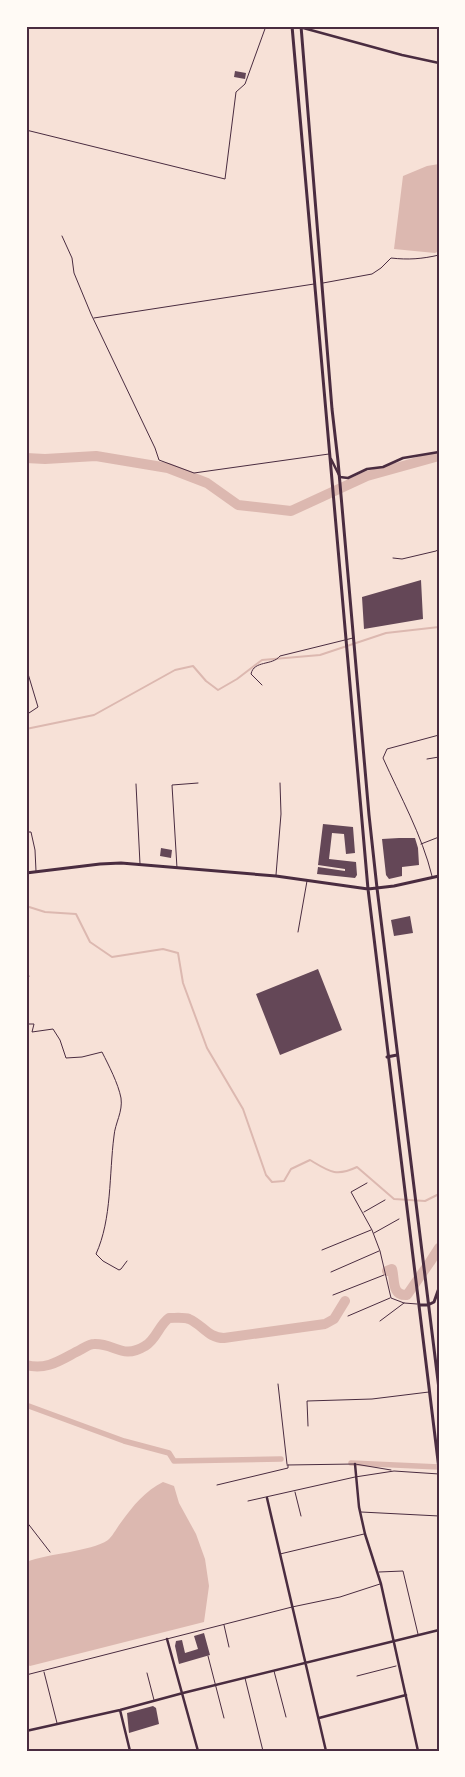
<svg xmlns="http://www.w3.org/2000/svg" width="465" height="1777" viewBox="0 0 465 1777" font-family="Manrope,sans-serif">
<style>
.water{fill:#dcb8b0}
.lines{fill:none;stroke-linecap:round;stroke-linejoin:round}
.stream{stroke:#dcb8b0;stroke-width:2}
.canal{stroke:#dcb8b0;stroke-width:5.5}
.river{stroke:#dcb8b0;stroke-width:10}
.building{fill:#644757}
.path{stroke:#4a2c40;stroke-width:1}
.service{stroke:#4a2c40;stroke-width:1}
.minor{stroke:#4a2c40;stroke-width:2.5}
.tertiary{stroke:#4a2c40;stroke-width:3}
.neatline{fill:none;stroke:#4a2c40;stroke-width:2}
</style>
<rect width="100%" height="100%" fill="#f7e1d7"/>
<path class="water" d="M439,164V251L435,253L394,249L403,176L427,166Z
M163,1482L174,1486L179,1503L196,1534L205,1559L209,1586L204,1622L30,1666L26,1664V1562C49,1553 90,1552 108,1540C113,1536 117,1527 122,1521C132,1507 146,1490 163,1482Z"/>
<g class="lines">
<path class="stream" d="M26,729L94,715L175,670L193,666L206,681L218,690L237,679L262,660L320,655L386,633L439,627
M26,906L45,912L76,914L90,942L112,957L163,949L178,953L183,983L207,1048L243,1109L266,1175L272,1182L284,1181L291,1169L310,1160C330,1172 336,1177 357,1167L394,1199L425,1201L439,1194"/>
<path class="canal" d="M26,1405L124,1441L169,1453L174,1461L281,1459
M351,1463L439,1467"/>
<path class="river" d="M26,458L45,459L96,456L168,468L207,483L238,505L291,511L367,476L439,456
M387,1271L392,1269C395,1279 391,1296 407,1295L430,1262L439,1248
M26,1365C47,1371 62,1359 80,1350C84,1348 89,1344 94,1344C115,1343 122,1360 145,1346C156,1340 159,1325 169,1318C176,1318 184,1317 189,1319C203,1325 208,1338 224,1338L325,1324L334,1319L345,1301"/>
</g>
<path class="building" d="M235,71L246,73L245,79L234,77Z
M421,580L423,619L364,629L362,597Z
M323,824L353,827L355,853L346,854L344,834L332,833L329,859L356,862L357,875L355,878L317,874L318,867L345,871V869L318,865Z
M399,838H415L418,848L419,865L402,867V876L389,879L386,875L382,839Z
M161,848L172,850L171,858L160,856Z
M410,916L413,933L394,936L391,920Z
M318,969L342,1030L280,1055L256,994Z
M204,1633L210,1655L179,1664L175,1646L176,1641L182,1640L185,1653L198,1649L194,1636Z
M153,1706L156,1708L159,1724L129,1733L127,1713Z"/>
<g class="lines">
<path class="path" d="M26,1521L50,1552
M357,1676L396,1666"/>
<path class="service" d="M26,130L225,179L236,92L245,84L266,26
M62,236L72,258L74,273L91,314L155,448L159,460L194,473L329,454
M323,283L372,274L381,268L391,258C408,260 422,259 439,255
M94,318L314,284
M393,558L402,559L436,551L439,549
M26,667L38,707L26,715
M262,685L251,674C254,660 272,666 280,656L353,638
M427,759L439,757
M136,784L140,864
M26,832H31L35,850L36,871
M421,844L439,837
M177,868L172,785L198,783
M276,875L281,814L280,783
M432,876C422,835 400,796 383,758L387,749L439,735
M298,932L307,881
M26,975L29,976
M26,1024H34L32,1032L53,1029L60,1040L66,1058L82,1057L102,1052C109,1066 118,1083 121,1098C123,1112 115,1123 114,1136C109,1174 112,1219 96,1254L103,1261L119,1270L121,1269L127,1261
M367,1183L351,1192L372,1230L380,1251L391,1298L404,1303L417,1304
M364,1212L385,1200
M374,1233L399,1219
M322,1250L371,1230
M331,1272L379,1251
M333,1295L384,1275
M348,1316L390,1298
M380,1321L404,1303
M278,1384L287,1464
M308,1426L307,1401L372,1399L429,1392
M287,1465L355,1464L391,1470
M217,1485L288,1468V1465
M295,1492L301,1516
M248,1501L355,1477L394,1471L439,1474
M361,1512L439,1516
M280,1554L364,1534
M379,1572L403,1571L418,1634
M224,1625L229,1647
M208,1656L224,1718
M274,1671L286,1717
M44,1672L57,1723
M147,1673L154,1700
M26,1675L292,1607L340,1597L380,1584
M245,1678L263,1751"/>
<path class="minor" d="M296,26L402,55L439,63
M331,459L340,477L348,478L367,469L383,467L403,458L439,452
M355,1464L359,1507L365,1534L381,1584L418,1751
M267,1498L326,1751
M167,1639L198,1751
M120,1710L130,1751
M319,1718L406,1695
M26,1731L120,1710L183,1693L439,1630"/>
<path class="tertiary" d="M292,26L368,889L439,1469
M301,26L332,409L338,461L369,815L377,888L439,1389
M26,873L100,864L121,863L276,876L368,889L394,886L439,876
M387,1057L397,1055
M420,1305H428L434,1302L439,1288"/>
</g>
<rect width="465" height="1777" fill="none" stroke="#fffaf5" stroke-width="55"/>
<rect x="28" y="28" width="410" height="1722" class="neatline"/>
</svg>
